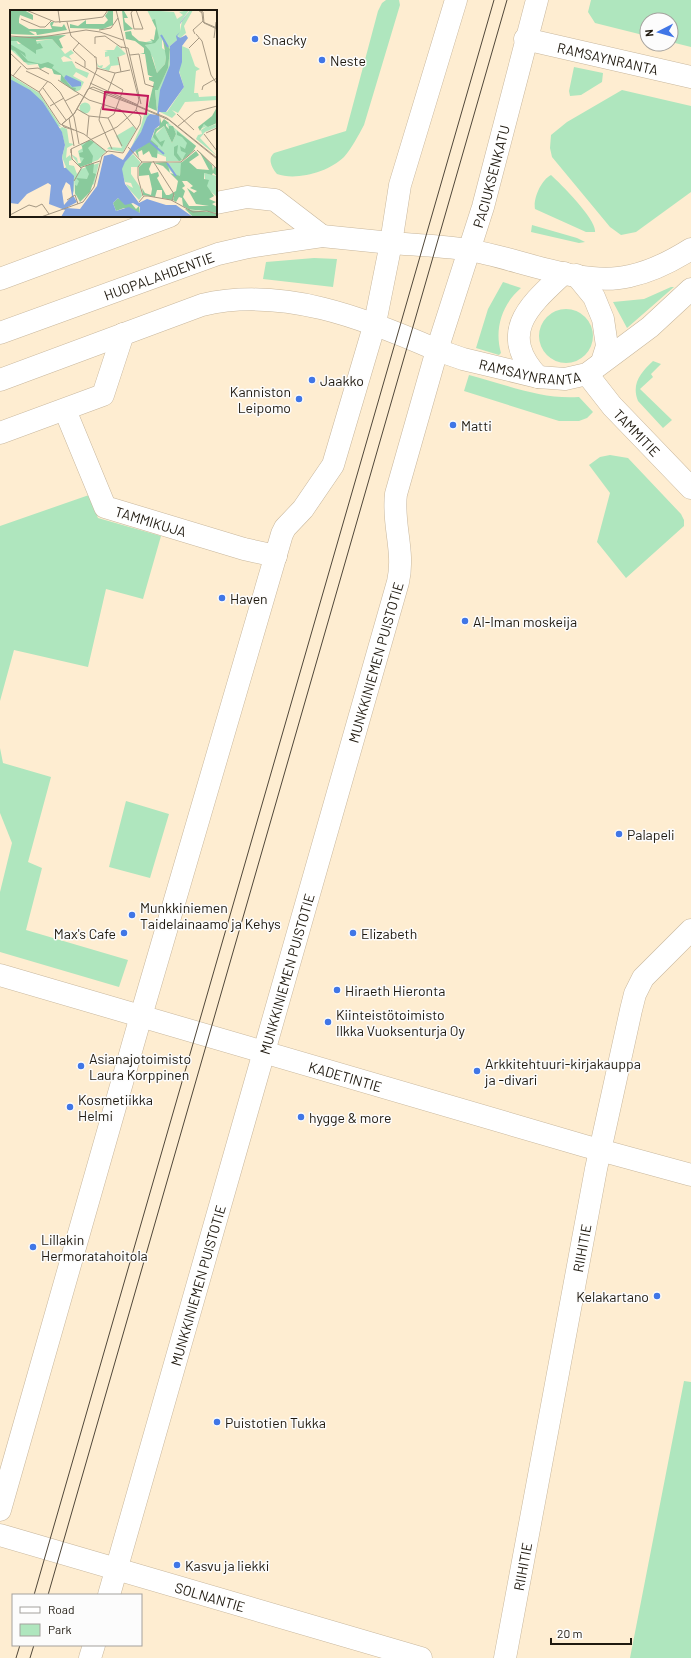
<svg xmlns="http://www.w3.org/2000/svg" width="691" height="1658" viewBox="0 0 691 1658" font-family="Barlow,sans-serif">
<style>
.green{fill:#afe6be}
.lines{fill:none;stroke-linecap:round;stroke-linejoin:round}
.minor-casing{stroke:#c8b79d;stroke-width:23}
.tertiary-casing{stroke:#c8b79d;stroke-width:23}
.secondary-casing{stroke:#c8b79d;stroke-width:23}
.primary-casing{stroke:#c8b79d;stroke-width:23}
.minor{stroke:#fff;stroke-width:22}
.tertiary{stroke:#fff;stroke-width:22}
.secondary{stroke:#fff;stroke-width:22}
.primary{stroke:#fff;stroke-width:22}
.tram{stroke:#504739;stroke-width:1}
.poi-dot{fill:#4076e6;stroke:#fcfcfc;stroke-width:1.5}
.labels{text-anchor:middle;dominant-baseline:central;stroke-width:3;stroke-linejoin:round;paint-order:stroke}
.poi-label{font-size:14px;fill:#1f190f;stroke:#fcfcfc;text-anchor:start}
.street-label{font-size:14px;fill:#1f190f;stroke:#fcfcfc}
.inset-river{fill:none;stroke:#84a4de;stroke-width:2}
.inset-road{fill:none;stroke:#a59883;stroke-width:1}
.view{fill:#c2185b;fill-opacity:0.15;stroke:#c2185b;stroke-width:2}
.inset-edge{fill:none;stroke:#1f190f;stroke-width:2}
</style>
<rect width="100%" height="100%" fill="#feedd1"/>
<path class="green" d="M386,0H399L400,5L364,125C358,136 352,148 344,157C329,172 296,181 277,174C272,168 267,159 274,153L346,131L378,11L382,3Z
M591,0H691V47L671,42V20H647V36L595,23L588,12Z
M574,67L603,73L602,82L581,95L570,96L569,91Z
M622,90L691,106V192L636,232L621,235L610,227L552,157L550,148L551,135L567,122Z
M551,175C561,184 597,220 595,232H586L535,209C533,199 541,180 551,175Z
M532,225L577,238L585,242L579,243L531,232Z
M314,258L337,259L333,287L263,279L266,262Z
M503,282L521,288C502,304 494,329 501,353L499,355L476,348L488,309Z
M671,287H674L627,328L613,302L644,299Z
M539 336a27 27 0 1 1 54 0a27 27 0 1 1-54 0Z
M653,361L661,364L651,374L653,377L640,389L672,420L663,428L638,401C631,384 641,372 653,361Z
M469,375C504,384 542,400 579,397L593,412L587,418L579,421H559L464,391Z
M610,455L628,458L681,514L684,520V526L626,578L597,542L610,493L589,465L600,457Z
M89,495L98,518L161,536L143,599L106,589L88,667L14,650L0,701V526Z
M0,748L3,763L51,777L28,862L42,868L26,930L128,960L119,987L0,952V892L12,843L0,813Z
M126,801L169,814L150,878L109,867Z
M684,1381L691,1382V1658H630Z"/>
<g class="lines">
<g class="minor-casing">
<g id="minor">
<path id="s1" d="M525,39L691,77"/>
<path d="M216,203L247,197L275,200L322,236"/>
<path d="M0,279L170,216"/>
<path id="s2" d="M587,374L612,406L691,488"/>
<path id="s3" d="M65,410L105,507L244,549L276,556"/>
<path d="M0,433L103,395L123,334"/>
<path id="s4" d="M0,975L585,1146L691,1175"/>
<path id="s5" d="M0,1535L421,1658"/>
<path id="s6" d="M505,1658L596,1169L631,1010L635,994L643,978L691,930"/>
</g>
</g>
<g class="tertiary-casing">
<g id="tertiary">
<path d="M0,1510L141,1016L282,534L285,528L303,509L333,465L375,323L391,243"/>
<path id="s7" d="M109,1595L398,582C405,552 392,523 396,494L437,350"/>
<path d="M90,1658L94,1645"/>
</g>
</g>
<g class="secondary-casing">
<g id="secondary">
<path d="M391,243C417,245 444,246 469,250C517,258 583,288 630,276C653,271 672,261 691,249"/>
<path d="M576,275L594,297L603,319L607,346L602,362"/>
<path id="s8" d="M437,350L463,359L538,377L565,379L587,374L650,327L691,289"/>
<path d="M538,377C496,332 531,304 564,273"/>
</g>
</g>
<g class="primary-casing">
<g id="primary">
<path id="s9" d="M0,333L218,254L248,247L322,236L391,243L400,185L456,0"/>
<path id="s10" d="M0,380L202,305C282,286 364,318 437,350L483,207L537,0"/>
</g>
</g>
<use href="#minor" class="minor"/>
<use href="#tertiary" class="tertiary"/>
<use href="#secondary" class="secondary"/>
<use href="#primary" class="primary"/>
<path class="tram" d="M34,1595L494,0
M48,1595L507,0
M16,1658L20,1645
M30,1658L34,1645"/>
</g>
<g class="poi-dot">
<circle cx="255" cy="39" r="4"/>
<circle cx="322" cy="60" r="4"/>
<circle cx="312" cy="380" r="4"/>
<circle cx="299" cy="399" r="4"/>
<circle cx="453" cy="425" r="4"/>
<circle cx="222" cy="598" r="4"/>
<circle cx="465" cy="621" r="4"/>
<circle cx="619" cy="834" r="4"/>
<circle cx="132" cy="915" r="4"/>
<circle cx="124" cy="933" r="4"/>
<circle cx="353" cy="933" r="4"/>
<circle cx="337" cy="990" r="4"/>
<circle cx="328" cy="1022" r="4"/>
<circle cx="81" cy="1066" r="4"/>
<circle cx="477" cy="1071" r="4"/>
<circle cx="70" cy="1107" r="4"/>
<circle cx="301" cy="1117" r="4"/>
<circle cx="33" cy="1247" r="4"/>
<circle cx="657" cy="1296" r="4"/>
<circle cx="217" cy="1422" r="4"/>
<circle cx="177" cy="1565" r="4"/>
</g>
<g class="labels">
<g class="poi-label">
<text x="263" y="39">Snacky</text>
<text x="330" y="60">Neste</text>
<text x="320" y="380">Jaakko</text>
<text x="291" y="391" text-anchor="end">Kanniston<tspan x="291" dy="16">Leipomo</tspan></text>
<text x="461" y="425">Matti</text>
<text x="230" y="598">Haven</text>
<text x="473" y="621">Al-Iman moskeija</text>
<text x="627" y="834">Palapeli</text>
<text x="140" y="907">Munkkiniemen<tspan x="140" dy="16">Taidelainaamo ja Kehys</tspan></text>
<text x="116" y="933" text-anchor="end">Max's Cafe</text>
<text x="361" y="933">Elizabeth</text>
<text x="345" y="990">Hiraeth Hieronta</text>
<text x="336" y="1014">Kiinteistötoimisto<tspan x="336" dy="16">Ilkka Vuoksenturja Oy</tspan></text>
<text x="89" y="1058">Asianajotoimisto<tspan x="89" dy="16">Laura Korppinen</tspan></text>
<text x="485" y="1063">Arkkitehtuuri-kirjakauppa<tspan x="485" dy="16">ja -divari</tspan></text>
<text x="78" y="1099">Kosmetiikka<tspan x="78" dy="16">Helmi</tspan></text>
<text x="309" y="1117">hygge &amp; more</text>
<text x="41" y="1239">Lillakin<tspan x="41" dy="16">Hermoratahoitola</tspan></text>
<text x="649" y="1296" text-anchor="end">Kelakartano</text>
<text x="225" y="1422">Puistotien Tukka</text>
<text x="185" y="1565">Kasvu ja liekki</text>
</g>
<g class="street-label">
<text stroke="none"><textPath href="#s1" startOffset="85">RAMSAYNRANTA</textPath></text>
<text stroke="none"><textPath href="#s10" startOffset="641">PACIUKSENKATU</textPath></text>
<text stroke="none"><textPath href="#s9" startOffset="169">HUOPALAHDENTIE</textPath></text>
<text stroke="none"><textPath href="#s8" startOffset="96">RAMSAYNRANTA</textPath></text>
<text stroke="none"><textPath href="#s2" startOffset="77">TAMMITIE</textPath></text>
<text stroke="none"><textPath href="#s3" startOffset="153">TAMMIKUJA</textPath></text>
<text stroke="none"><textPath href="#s7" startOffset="970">MUNKKINIEMEN PUISTOTIE</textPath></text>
<text stroke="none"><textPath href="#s7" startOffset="646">MUNKKINIEMEN PUISTOTIE</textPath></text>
<text stroke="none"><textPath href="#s4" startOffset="360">KADETINTIE</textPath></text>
<text stroke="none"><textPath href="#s6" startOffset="417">RIIHITIE</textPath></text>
<text stroke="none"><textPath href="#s7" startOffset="322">MUNKKINIEMEN PUISTOTIE</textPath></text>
<text stroke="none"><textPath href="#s6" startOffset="93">RIIHITIE</textPath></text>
<text stroke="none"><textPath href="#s5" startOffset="219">SOLNANTIE</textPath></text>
</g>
</g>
<g transform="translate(10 10)">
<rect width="207" height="207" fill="#feedd1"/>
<path d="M137,0L164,2L167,9L173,5L169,2L179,0L170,13V21L172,11L180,0H183L174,16L176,23L169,29L168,25L167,30L160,36L164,44L147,101L145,80L148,79L158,58L160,39L152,30V38L156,41V47L155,54L147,63L143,48L135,35L138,34L136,32L144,30L146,18ZM42,29L50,38H53L51,39L55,44L61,40L64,43L59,46L62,50L54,46L51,48L53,52L62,51L66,58L79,63L77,68L66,62L63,66L74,72L70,80L65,82L50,71L51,65L44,64L42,59L35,57L30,59L28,54L18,55L0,39V31L6,30L8,34ZM107,35L116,44L108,47L109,55L101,56L99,61L88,57L87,53L89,56L93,55L92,58H95L100,54L99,46L95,47V42L98,41L94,40H104ZM172,36L179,39L185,56L190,59L186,61L184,83H188L189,87L206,86L207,90L175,92L168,103L162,100L166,104L162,108L150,102H157L174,77L169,61ZM0,65L29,83L51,117L47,116L33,92L0,72ZM69.5 98a5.5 5.5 0 1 1 11 0a5.5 5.5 0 1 1-11 0ZM135,101L142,105L121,138L131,116ZM155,110L186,136L170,151H156V147L146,143L138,134L147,119L146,124L154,116L162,133L166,124L164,119H159ZM194,114H196L198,117L206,114L207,117L195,122L190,128L207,146L186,129L188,125L192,124L191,120L197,116L190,119ZM123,116L126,120L113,142L97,139L99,137L112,138L106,126ZM52,117L57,119L59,133L64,134L57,138L56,148L60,145L62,150L59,151V155L64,156L67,164L71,159L89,153L84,174L65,185V168L64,183L54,159L56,157L52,147L55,135L52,123L49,119ZM81,130L96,141L88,150L70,157L61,144L67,148L68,153H71L68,141L73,138L70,134ZM123,144L131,153L128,157H121V164L130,177L132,186L129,190L118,178L116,174L123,178L121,173L115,172L111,160L115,151ZM172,152L170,166L166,167L158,158L157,153ZM194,163L207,166V187L197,178Z" fill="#afe6be"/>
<path d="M0,0H14L23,5V10L10,5L9,9V13L19,19H42L40,14L41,12H44L42,16L52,17L54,14L57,20L27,25L26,22L19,21L25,25L0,24ZM99,0H103V15L93,19L60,18V14L68,16L76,10V14H94L98,10L95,6ZM112,0H119L114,1L118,8H114L115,12L123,19L114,21ZM145,9L149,28L145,33L135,35L140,41L147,63L155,54L156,47L153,30L160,39L158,58L148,80H145L147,101L138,97L144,72L139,70V67H143L138,65L135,44H130L134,43V38L125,31L116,29L115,22L121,21L122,25L129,31L141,33L143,32L140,29L144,30L146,18L142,10ZM56,25L49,29L53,38H50L42,29L26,30L27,34L30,33L33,38L26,40V44L7,31H0V27ZM0,34L15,43L16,47L10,42L18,51L31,54L38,52L44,55L42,58L51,64L61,77L66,78L65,81L51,71V65L44,64L42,59L35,57L30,59L28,54L14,52L5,41L0,39ZM207,97V113L198,117L194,114L190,121L188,117L202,106ZM151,107V113L154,109L159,113L156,114V116L159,119V116H163L166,124L162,133L154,116L147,121L145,124L150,132L155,130L152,137L143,127L145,119L149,117ZM167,121L186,136L183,141L173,150L169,151L164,145V137L168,135L167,143L172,150L176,143L171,141L170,136L175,139L177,133L172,127L167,125ZM79,130L84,132L78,138L83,146L82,153L70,157L68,154L71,153L74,148L70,147L69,143L73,142L72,136ZM141,130L148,136L147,148L142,147L139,141L133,145L132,140L128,142L129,148L125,141ZM186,141L189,145L179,152L187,159L199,160L189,141L202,155L203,161L204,157L206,158L207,166L203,163L202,165L194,163V169L199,170L197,176L204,186L199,189L206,192L202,194L207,197V203L180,200L173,196L172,188L169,187L166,192L163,190L165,183L162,190L152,188V180H147L145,187L133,185L132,178L135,183L141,185L142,179L139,165L129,166V157L133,153L142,152L139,159L141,164L148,162L149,166L147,168L156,185H159L166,181L168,171L153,156L144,153L157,152L160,163L170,166L171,153ZM172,171H177L183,176L180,178L187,181L184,183L177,178L186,194L199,196H179L173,187L175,181L172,178L175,176ZM84,153L83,163L86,164L80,182L70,192L65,183V175L67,176L69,171L66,168L77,169L79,164L75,156ZM108,188L115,193H121L126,199L129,196L130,203L114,198L106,201L103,193ZM175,199L196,201L207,204V207H183Z" fill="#89ca9c" fill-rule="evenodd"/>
<path d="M180,0L170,14V22L167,26L170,28L176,25L178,28L172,36V52L169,62L174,77L156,102H149L150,115L145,119L140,132L125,141L115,152L112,159L115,174L129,193L137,189L156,195H166L183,207H51L55,200L39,194L41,175L38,173L17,184L8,194L0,193V69L20,80L33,92L52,122L55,135L52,147L54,158H56L64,166L63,185L67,192L56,198L70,199L87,176L94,146L102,144L113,150L131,122L137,107L140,104L147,105L150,80L160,55V36L167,30L166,26L170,22V13ZM56,172L60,175L62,186L54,195L52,181ZM108,188L115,195L123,193L130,197V203L119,197L106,201L103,193ZM56,65L71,72V76L62,77L54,68Z" fill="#84a4de" fill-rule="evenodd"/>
<path class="inset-river" d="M151,25L158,37M140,132L154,144M157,153L166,166"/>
<path class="inset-road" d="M16,0L45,12L62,11M48,0L50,13M123,0L121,3L124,19H133L126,0M188,0L192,3L193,12L207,18M189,0L193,2L194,13L207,19M11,9L30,17H35L41,11M62,11L93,7L98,0M57,12L61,26L85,47M89,20L101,18L108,8M185,24L183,20L193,11M186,24L192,31L201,65L207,74M0,26L26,28L76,20L90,22L113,30M204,28L206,12M69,33L63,40L75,51V57M85,34V27L95,26L112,38M111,37L118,38L131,94M179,38L189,28M0,43L17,59M120,45L129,44L135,74L144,77M108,47L111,62M65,52L113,80M86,58L105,63L120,60M17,59L28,58L39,64M16,61L41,73L50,82L64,107L69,134M0,64L29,82L50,114L74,124L97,142M3,66L11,56M48,70L79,90L111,100L127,120M80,73L128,95M33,78L56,110M79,78L127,96M192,80L193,76L207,68M29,82L38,71M55,91L69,84M40,96L54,88M127,96L159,110L207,149M67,99L79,106L98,108L104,104L113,80M167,104L184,120M59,108L64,136M98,108L112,136M52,114L64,104L79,78L87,59L86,47H84M167,117L185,102L207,96M64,120L54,117L52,114L64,104L78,79L83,77L157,108L207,148M196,123L207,118M194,124L207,141M77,126L79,106M118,137L132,152H171L185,140M61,139L107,117L126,100M102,139L89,110L91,99L105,63M187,140L207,159M61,143V139L62,149L71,158M143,151L164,184L162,191M132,152L128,157V168L133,186M64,171L72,157L90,151M57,190L65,185L68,194M129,192L134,186H138L161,190L183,202L197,201L207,204M0,205L19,195L26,197L32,194L39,204M31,207L73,192L84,177L92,146L98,141L113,143L130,114L131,107L126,100L129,90L106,0"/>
<path class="view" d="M95,82L138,86L136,104L93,99Z"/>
<rect width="207" height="207" class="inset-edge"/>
</g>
<rect x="12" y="1594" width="130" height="52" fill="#fcfcfc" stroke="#a4a19d"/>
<rect x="20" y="1607" width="20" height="6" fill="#ffffff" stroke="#a4a19d"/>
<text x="48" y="1614" font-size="12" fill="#1f190f">Road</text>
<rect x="20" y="1624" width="20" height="12" fill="#afe6be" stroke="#a4a19d"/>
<text x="48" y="1634" font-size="12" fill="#1f190f">Park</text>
<g transform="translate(659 32) rotate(264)"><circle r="19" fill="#fcfcfc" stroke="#a4a19d"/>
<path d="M0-3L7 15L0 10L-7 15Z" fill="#4076e6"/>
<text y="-6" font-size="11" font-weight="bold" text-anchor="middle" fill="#1f190f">N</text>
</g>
<path d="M551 1638v6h80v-6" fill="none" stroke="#1f190f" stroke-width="2"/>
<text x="557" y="1638" font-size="12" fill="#1f190f" stroke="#fcfcfc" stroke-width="3" paint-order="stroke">20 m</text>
</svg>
